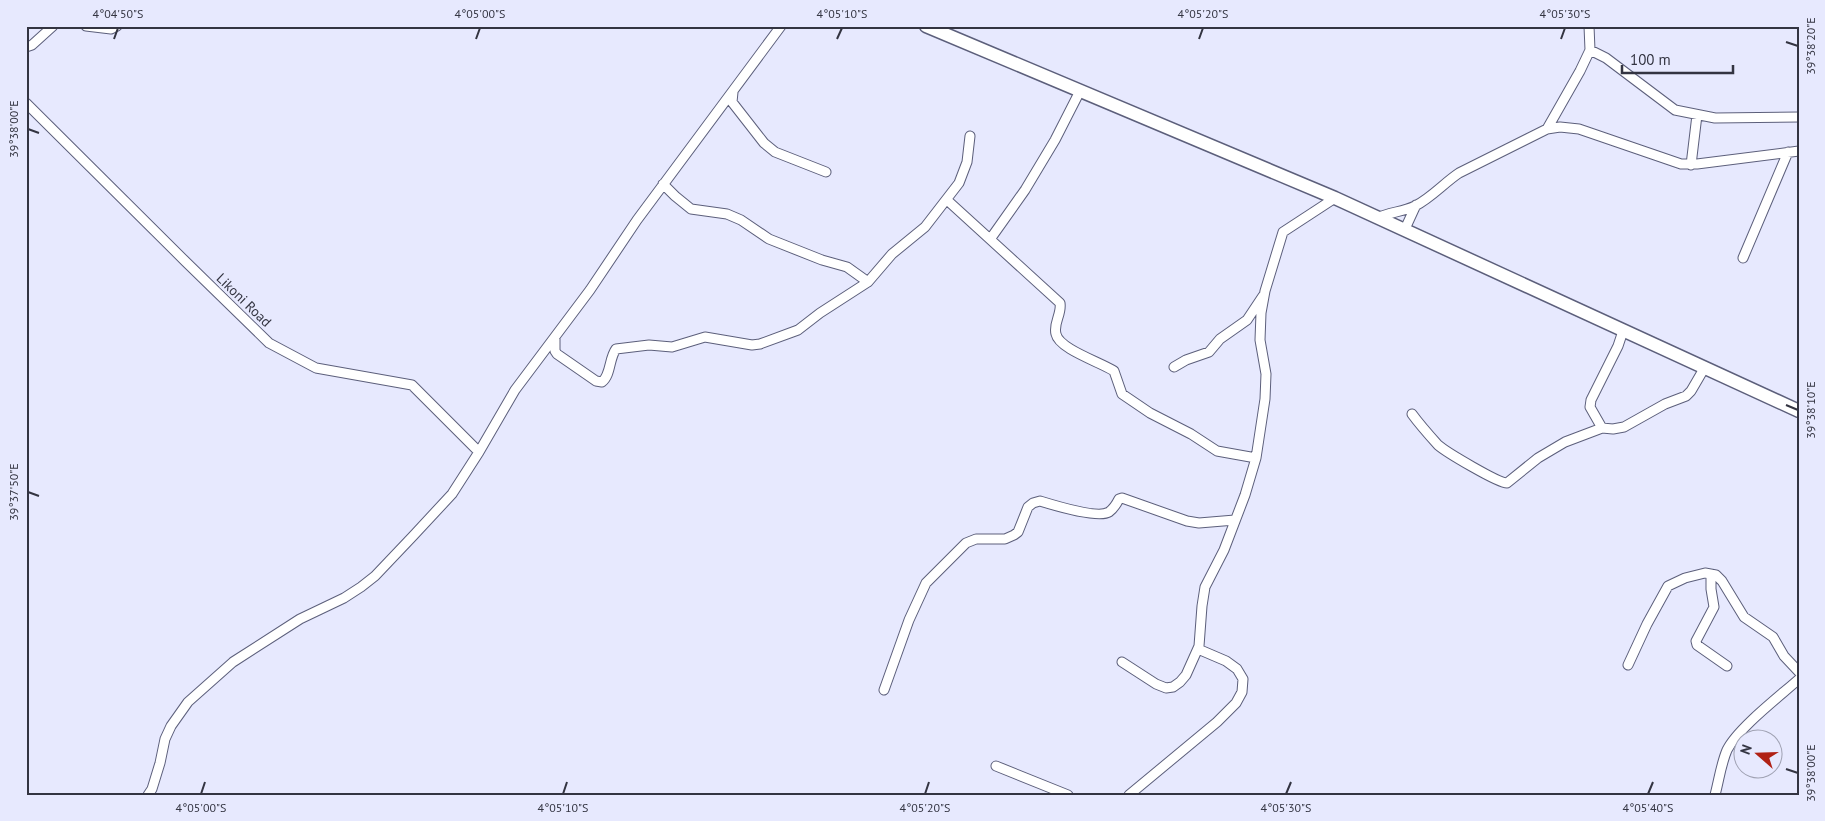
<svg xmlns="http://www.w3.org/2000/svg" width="1825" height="821" viewBox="0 0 1825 821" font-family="'PT Sans',sans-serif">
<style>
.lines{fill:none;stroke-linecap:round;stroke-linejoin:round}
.street-casing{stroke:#5c5f7b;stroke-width:11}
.secondary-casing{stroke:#5c5f7b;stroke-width:15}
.street{stroke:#fff;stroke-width:9}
.secondary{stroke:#fff;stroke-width:12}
.ticks{fill:none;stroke:#333441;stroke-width:2}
.labels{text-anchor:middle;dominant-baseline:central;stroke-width:5;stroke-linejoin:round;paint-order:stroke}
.street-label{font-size:14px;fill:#333441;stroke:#e7e9fe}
.neatline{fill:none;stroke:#333441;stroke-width:2}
.ticks-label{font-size:12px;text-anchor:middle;fill:#333441}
</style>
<rect width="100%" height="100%" fill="#e7e9fe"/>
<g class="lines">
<g class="street-casing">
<path id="street" d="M86,26L111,29L117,26
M26,47L32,45L53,26
M1590,50L1606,58L1675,110L1715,118L1799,117
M733,92L732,102L764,143L775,152L826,172
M26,103L186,262L269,343L316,368L412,385L479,452
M1547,129L1580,71L1590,50L1589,26
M1691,165L1697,115
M663,184L675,196L691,209L727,214L741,220L769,239L822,260L847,267L868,282
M947,200L1060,303C1062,314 1053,323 1056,334C1059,349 1100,362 1114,371L1122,394L1150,413L1191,434L1217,451L1256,458
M1377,218C1389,212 1403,212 1415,206C1431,198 1444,183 1459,173L1547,129L1560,127L1579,129L1681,164H1697L1799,151
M1405,229L1416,205
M991,238L1025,190L1055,140L1080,91
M1743,258L1788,152
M555,339V351L557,354L596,381L602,382C611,375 609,358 616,349L649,345L672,347L705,337L752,345L760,344L798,330L820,313L868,282L892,254L925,227L959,183L967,162L970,136
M1174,367L1186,360L1209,352L1220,339L1247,320L1263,296
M1412,414C1420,425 1429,435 1438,445C1446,452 1498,483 1507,483L1538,458L1565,442L1602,428L1613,429L1624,427L1665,404L1686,396L1691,391L1705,367
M1602,428L1590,407L1591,400L1618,346L1623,331
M1711,574V589L1714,607L1696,641L1697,645L1727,666
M1122,662L1156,684L1166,688L1173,687L1180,682L1186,675L1199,646L1202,606L1205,587L1224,550L1245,495L1256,458L1265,399L1266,374L1260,340L1261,313L1265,291L1283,232L1335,198
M1628,665L1647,624L1668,586L1685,578L1705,573L1716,575L1722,581L1744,617L1773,637L1784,656L1799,672
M884,690L909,620L926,583L966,543L976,539H1005L1014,535L1018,532L1028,507L1033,503L1040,501C1053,505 1098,519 1109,512C1113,509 1117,503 1119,499L1122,498L1187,521L1199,523L1235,520
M996,766L1068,795
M148,795L152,789L160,763L165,739L171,726L188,702L233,662L300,619L344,598L361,587L375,576L413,536L452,494L479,452L515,390L590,290L637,220L781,26
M1129,795L1217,722L1236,703L1242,692L1243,679L1237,669L1226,661L1198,649
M1715,795C1719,780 1721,764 1727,750C1738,728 1780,696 1799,679"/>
</g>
<g class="secondary-casing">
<path id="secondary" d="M926,26L1335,198L1799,411"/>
</g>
<use href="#street" class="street"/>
<use href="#secondary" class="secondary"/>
</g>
<path class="ticks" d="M114,39L118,28M476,39L480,28M837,39L842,28M1199,39L1203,28M1561,39L1565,28M1786,42L1798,46M28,129L39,133M1786,405L1798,410M28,492L39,496M1786,769L1798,773M201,794L205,782M563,794L567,782M925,794L929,782M1286,794L1291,782M1648,794L1653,782"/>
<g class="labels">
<g class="street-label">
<text transform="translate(244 300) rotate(44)">Likoni Road</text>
</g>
</g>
<rect width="1825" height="821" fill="none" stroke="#e7e9fe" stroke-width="55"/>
<g transform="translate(1758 754) rotate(290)"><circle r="24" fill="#e7e9fe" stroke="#9fa1b2"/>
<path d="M0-4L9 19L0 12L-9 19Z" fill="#b02115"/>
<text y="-8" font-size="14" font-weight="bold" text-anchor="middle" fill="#333441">N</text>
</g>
<path d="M1622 65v8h111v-8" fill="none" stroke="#333441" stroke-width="2.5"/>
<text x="1630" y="65" font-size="15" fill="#333441" stroke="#e7e9fe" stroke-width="4" paint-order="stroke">100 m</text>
<rect x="28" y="28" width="1770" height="766" class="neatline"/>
<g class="ticks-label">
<text x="118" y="18">4°04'50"S</text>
<text x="480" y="18">4°05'00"S</text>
<text x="842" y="18">4°05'10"S</text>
<text x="1203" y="18">4°05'20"S</text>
<text x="1565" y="18">4°05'30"S</text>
<text transform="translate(1811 46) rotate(-90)" y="4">39°38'20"E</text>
<text transform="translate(14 129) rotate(-90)" y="4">39°38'00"E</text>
<text transform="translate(1811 410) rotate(-90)" y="4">39°38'10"E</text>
<text transform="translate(14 492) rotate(-90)" y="4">39°37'50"E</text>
<text transform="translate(1811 773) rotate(-90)" y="4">39°38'00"E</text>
<text x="201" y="812">4°05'00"S</text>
<text x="563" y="812">4°05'10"S</text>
<text x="925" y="812">4°05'20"S</text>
<text x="1286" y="812">4°05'30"S</text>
<text x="1648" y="812">4°05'40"S</text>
</g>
</svg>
